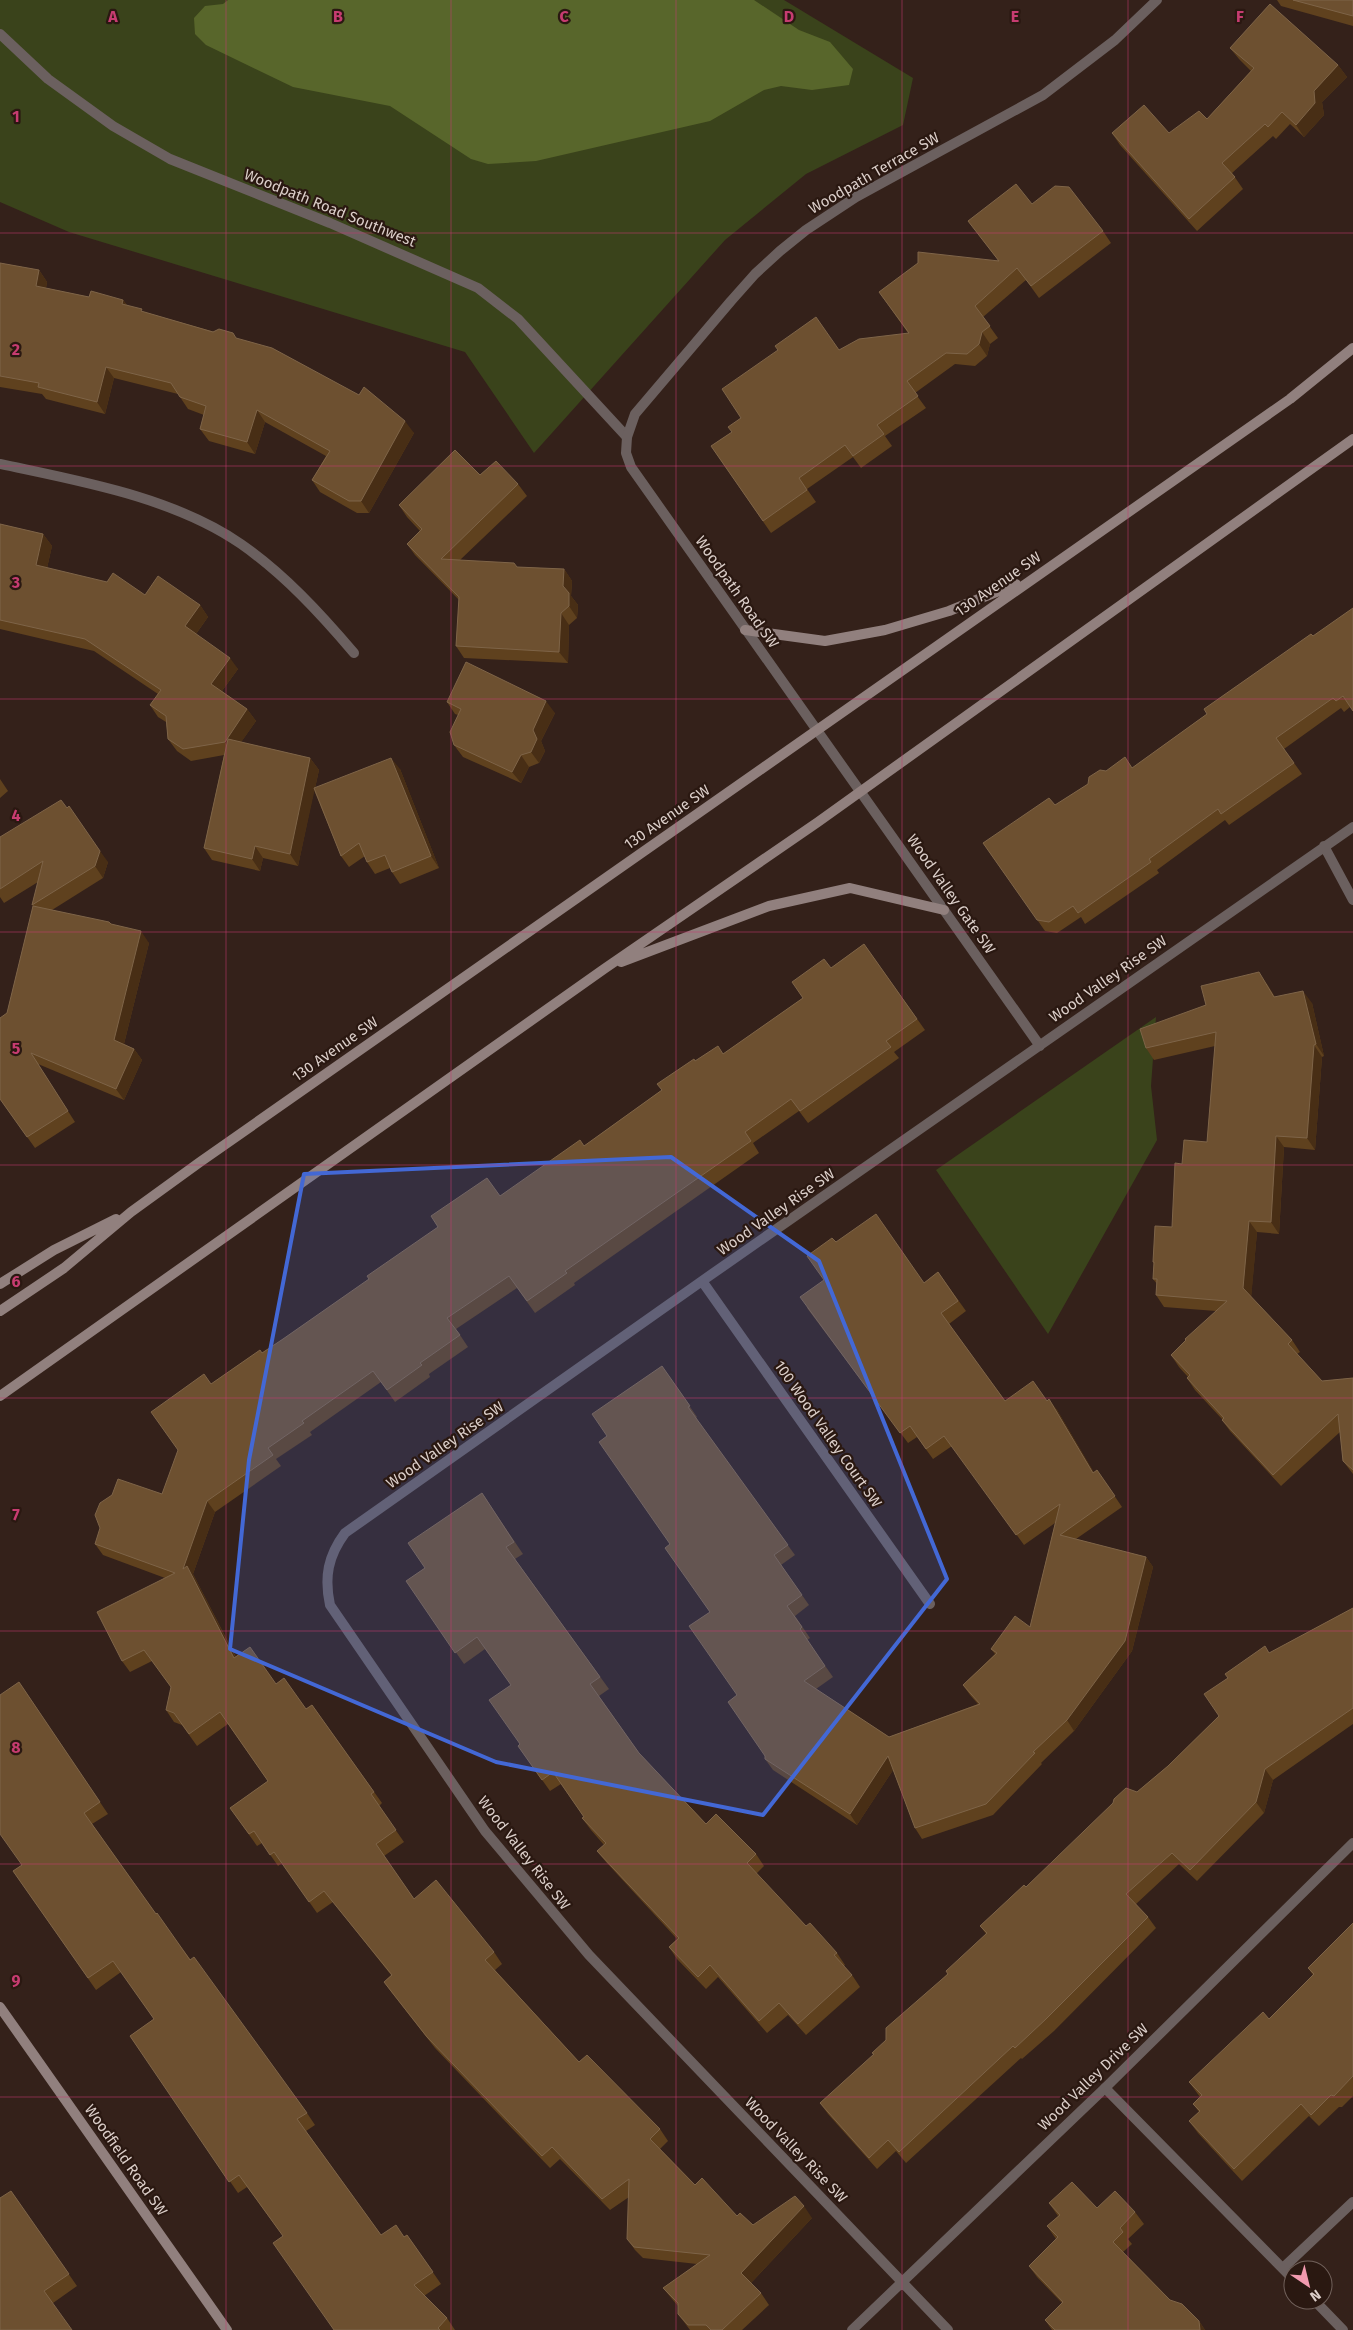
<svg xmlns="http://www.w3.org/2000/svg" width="1353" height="2330" viewBox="0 0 1353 2330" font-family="'Fira Sans',sans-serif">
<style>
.green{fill:#3a431b}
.forest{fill:#58662b}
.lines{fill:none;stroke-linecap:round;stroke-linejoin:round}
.lane{stroke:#6b605f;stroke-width:10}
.street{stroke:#6b605f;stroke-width:10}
.secondary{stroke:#91807e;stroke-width:10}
.wall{fill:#5f411e}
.shaded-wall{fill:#482e15}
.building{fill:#6d5030;stroke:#7e6448}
.marked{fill:#4368d5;fill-opacity:0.2;stroke:#4368d5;stroke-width:4;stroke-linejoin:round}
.grid{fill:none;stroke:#c73c71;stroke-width:1;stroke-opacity:0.55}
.labels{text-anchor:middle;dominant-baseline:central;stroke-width:4.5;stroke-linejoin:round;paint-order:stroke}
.street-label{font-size:15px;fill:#dbcec9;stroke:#2a1811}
.grid-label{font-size:16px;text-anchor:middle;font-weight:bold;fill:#c73c71;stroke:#2a1811;stroke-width:4.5;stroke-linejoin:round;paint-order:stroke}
</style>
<rect width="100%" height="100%" fill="#34211a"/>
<path class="green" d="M0,0H784L913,78L903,125L806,174L725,240L534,453L465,352L69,232L0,202Z
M1156,1017L1151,1086L1157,1140L1048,1334L936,1170Z"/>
<path class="forest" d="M228,0H754L799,30L830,42L853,69L849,85L812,90L781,86L764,90L710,121L536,161L488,164L471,159L390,106L293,87L206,45L195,34L194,18L205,6L223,4Z"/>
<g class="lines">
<path class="lane" d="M0,34L48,79L113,126L170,159L330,223L478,288L518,319L627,437
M1105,2088L1293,2279
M1283,2268L1353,2202
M1314,2300L1343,2330"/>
<path class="street" d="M0,464C79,481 173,497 241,544C284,574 320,613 354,653
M1324,846L1353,900
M1040,1046L631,467L626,453L627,437L635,414L731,301L755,274L780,251L806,230L856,197L1043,95L1115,40L1157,0
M702,1281L930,1604
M852,2330L1105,2088L1353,1843
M948,2330L589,1955L485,1831L330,1605C324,1577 328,1556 345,1533L702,1281L1353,827"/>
<path class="secondary" d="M745,630L825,641L885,630L949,611L1016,584
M621,962L769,906L850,888L944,910
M0,1284L54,1250L116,1219
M0,1311L64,1268L131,1212L200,1162L1290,399L1353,348
M0,1396L604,969L818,822L1353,439
M0,2007L227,2330"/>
</g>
<path class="wall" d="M1277,0H1353V26L1281,6Z
M1230,48L1338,65L1347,77L1322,102L1324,115L1304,137L1290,124L1276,139L1273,136L1232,173L1243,189L1197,231L1120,145L1112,133H1169L1207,119L1251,71L1239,59Z
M1032,204L1103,231L1111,243L1039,298L1026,280L983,317L998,338L990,344L987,356L975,366L955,364L915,393L926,408L885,436L892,446L861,468L853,457L807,489L816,502L771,533L711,446L732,432L839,350L908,333L879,292L998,260L968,221Z
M0,263L39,270L47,282L46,288L89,297L123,300L127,305L144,312L236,338L414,433L369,513H357L320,492L312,480L326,456L265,422L255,454L209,441L200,429L204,415L188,409L178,394L114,378L105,414L46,399L42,394L0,387Z
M480,475L518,484L527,496L460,560L517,567L564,569L572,581L571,596L578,605L577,618L569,625L568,663L464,658L456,646L459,600L415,555L407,544L420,531L407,517L399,505Z
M0,524L43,534L52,546L47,568L145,595L200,605L208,617L196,634L238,669L222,691L247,709L256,721L241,742L310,758L319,770L315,788L400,769L439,868L400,884L392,872L390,868L375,874L367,862L365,856L349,867L341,856L314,790L298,866L263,858L260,871L212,860L204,848L224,755L191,761L177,751L168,739L166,722L158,717L150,705L158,694L94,651L0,629Z
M1311,634L1350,707L1344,712L1341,708L1284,749L1302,774L1229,825L1225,820L1157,870L1159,873L1085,924L1081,917L1057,933L1045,931L983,843L1055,805L1088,784L1106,771L1132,768L1207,714Z
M447,702L555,713L541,741L545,751L539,763L529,767L521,783L463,757L454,745L458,715L455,714Z
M0,779L8,791L0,798Z
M0,837L108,862L103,878L52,910L111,924L149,943L124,1044L134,1049L142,1060L124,1100L38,1064L75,1122L35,1148L0,1099L7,1013L33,906L32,905L38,882L4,903L0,897Z
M864,944L925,1030L894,1052L899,1058L808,1123L799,1111L753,1143L759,1153L574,1283L575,1285L535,1313L517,1288L456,1329L468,1347L429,1374L430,1377L395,1402L381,1382L310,1432L312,1435L276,1459L281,1466L215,1512L193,1574L236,1657L276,1684L306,1709L312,1705L382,1803L379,1806L404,1842L384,1856L414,1899L494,1952L502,1964L495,1970L579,2062L660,2129L668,2141L660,2149L695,2185L737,2216L753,2225L812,2218L751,2283L761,2293L769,2305L742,2330H690L678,2314V2306L672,2299L663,2288L697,2264L643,2258L635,2250L627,2239L629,2197L610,2210L560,2159L550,2168L435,2048L392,1993L384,1982L391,1975L333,1902L317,1913L282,1863L278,1866L262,1843L257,1846L230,1808L268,1781L228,1724L197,1746L182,1725L174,1722L166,1710L171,1687L152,1661L130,1672L122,1661L165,1578L103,1555L95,1544L162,1494L211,1384L262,1353L500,1196L584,1146L662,1090L695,1061L723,1054L803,998L831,968Z
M1267,984L1275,997L1312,1003L1324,1056L1322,1057L1315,1150L1284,1147L1279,1234L1257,1232L1251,1297L1292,1340L1300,1352L1297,1354L1322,1381L1353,1378V1474L1343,1461L1340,1432L1281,1486L1230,1431L1222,1420V1419L1195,1390L1187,1378L1188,1377L1179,1367L1171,1355L1216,1311L1164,1307L1156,1295L1157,1284L1153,1279L1154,1264L1153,1262L1172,1227L1182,1164L1207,1142L1215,1046L1154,1060L1146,1048L1206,1005Z
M836,1242L924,1283L938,1272L966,1311L949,1324L1005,1401H1047L1057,1410L1094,1473L1097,1470L1122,1507L1076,1539L1146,1557L1153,1567L1132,1651L1074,1731L1041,1763L1042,1764L993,1815L922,1839L915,1828L893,1770L857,1825L773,1770L765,1759V1756L737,1695L710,1612L607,1436L662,1366L697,1417L696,1418L795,1555L781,1565L809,1605L795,1616L810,1638L807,1640L833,1677L816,1689L889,1737L978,1704L970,1695L963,1685L995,1654L991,1649L1030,1627L1055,1523L1024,1545L952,1446L933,1459L917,1437L908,1443L807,1308L824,1280Z
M482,1493L523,1554L515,1559L609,1689L599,1696L639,1753L706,1824L756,1854L764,1866L756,1874L806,1926L837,1953L845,1965L844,1966L852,1975L860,1987L806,2035L788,2015L767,2033L718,1977L706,1989L677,1959L669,1947L677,1939L606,1862L597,1851L604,1845L591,1830L582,1818L584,1817L561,1784L550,1791L518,1746L520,1744L511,1685L485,1649L464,1664L406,1581L425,1568Z
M1353,1608V1724L1273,1780L1264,1813L1197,1881L1179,1864L1136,1904L1148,1917L1156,1928L1054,2031L1022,2059L1021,2058L906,2163L896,2151L877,2169L828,2114L820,2103L874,2055L947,1974L986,1934L980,1926L1137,1792L1168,1766L1219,1716L1269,1653Z
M19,1682L108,1814L92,1824L156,1914L307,2113L315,2125L306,2131L381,2235L404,2237L407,2235L441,2284L424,2296L447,2318L455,2330H334L283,2236L247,2187L238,2193L130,2036L154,2019L121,1972L96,1990L13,1871L22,1865Z
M1353,1923V2096L1342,2107H1339L1319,2126L1309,2116L1242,2181L1198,2133L1189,2121L1199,2112L1193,2104L1200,2097L1189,2082L1269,2019L1313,1975L1308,1968Z
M11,2191L77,2286L53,2303L0,2330Z
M1049,2203L1135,2212L1144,2224L1128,2239L1132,2244L1123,2252L1170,2300L1199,2321L1205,2330H1052L1045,2320L1062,2303L1037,2277L1029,2266L1056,2239L1047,2226L1058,2216Z"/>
<path class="shaded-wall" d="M1338,65L1347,77L1322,102L1324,115L1304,137L1296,125L1314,91Z
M39,270L47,282L44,298L36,286Z
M123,300L131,311L122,304Z
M982,332L990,344L987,356L979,344Z
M106,367L114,378L105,414L97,402Z
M257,410L265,422L255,454L247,442Z
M405,421L414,433L369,513L361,501Z
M43,534L52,546L45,577L36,565Z
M564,569L572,581L571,596L578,605L577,618L569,606L563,586Z
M200,605L208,617L193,638L185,626Z
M561,613L569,625L568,663L559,652Z
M230,658L238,669L219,695L211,684Z
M546,701L555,713L541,741L545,751L539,763L531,752L533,730Z
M247,709L256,721L233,754L225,742Z
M521,755L529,767L521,783L512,772Z
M310,758L319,770L298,866L290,854Z
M391,758L400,769L439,868L431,856Z
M255,846L263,858L260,871L252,859Z
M100,851L108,862L103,878L95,866Z
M141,931L149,943L122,1052L114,1040Z
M1259,972L1267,984L1282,1009L1274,997Z
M1303,991L1312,1003L1324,1056L1316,1044Z
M1314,1045L1322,1057L1315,1150L1307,1138Z
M134,1049L142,1060L124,1100L116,1089Z
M1276,1136L1284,1147L1279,1234L1271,1222Z
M1249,1221L1257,1232L1251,1300L1243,1288Z
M1049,1399L1057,1410L1101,1484L1093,1473Z
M207,1501L215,1512L193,1574L242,1670L234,1658L183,1569Z
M1146,1557L1153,1567L1132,1651L1074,1731L1067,1720Z
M888,1756L895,1767L857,1825L850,1814Z
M1265,1769L1273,1780L1264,1813L1256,1802Z
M804,2206L812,2218L749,2285L741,2273Z
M1199,2321L1205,2330H1200Z"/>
<path class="building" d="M1293,0H1353V16Z
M1270,4L1338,65L1314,91L1315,103L1296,125L1282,112L1268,127L1265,124L1222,163L1235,177L1189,219L1112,133L1144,105L1169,133L1199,111L1207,119L1254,68L1230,48Z
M1016,184L1032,204L1055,186L1069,187L1103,231L1031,286L1017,268L975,306L990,326L982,332L979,344L967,354L946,353L907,381L918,396L877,425L884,434L853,456L845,445L799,478L807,490L763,521L711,446L732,432L728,427L741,418L722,389L778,350L775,346L816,317L839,350L859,339L909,333L879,292L918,263V252L999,261L968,221Z
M0,263L39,270L36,286L89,297L91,291L123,300L122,304L142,309L141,311L213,332L219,329L233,333L236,338L272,348L359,395L364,387L405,421L361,501H349L312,480L330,451L257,410L247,442L200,429L206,406L180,397L171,383L106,367L97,402L38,387L39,383L0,376Z
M455,450L480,475L496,461L518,484L441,559L514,563L517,567L564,569L563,586L569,593V606L561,613L559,652L456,646L459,597L407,544L422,529L399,505Z
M0,524L43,534L36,565L107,582L113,573L145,595L158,576L200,605L185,626L230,658L211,684L247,709L225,742L183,749L168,739L166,716L150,705L161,690L85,639L0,620Z
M1353,608V711L1343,696L1336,701L1333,698L1276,738L1294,763L1221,814L1218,809L1149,859L1151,862L1078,913L1073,906L1049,922L1037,920L983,843L1049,798L1055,805L1088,784L1089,777L1100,770L1106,771L1125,757L1132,768L1207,714L1204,709L1311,634L1313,636Z
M466,662L546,701L533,730L537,739L531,752L521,755L512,772L454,745L450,732L461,709L447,702Z
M228,739L310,758L290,854L255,846L252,859L204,848Z
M391,758L431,856L392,872L385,855L367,862L359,843L341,856L314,788Z
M61,800L67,808L69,806L100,851L95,866L32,905L43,861L0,889V837Z
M33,906L109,922L111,924L141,931L114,1040L134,1049L116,1089L31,1053L68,1111L27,1137L0,1099V1018L7,1013Z
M864,944L917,1019L886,1041L891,1047L800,1111L791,1099L745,1132L751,1141L565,1271L567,1273L527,1301L509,1276L447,1318L460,1335L420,1363L422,1365L387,1390L373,1371L302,1421L304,1423L268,1448L273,1455L207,1501L183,1569L187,1566L234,1658L250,1647L276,1684L284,1678L306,1709L312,1705L374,1792L371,1794L396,1830L376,1844L414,1899L436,1880L494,1952L485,1960L579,2062L587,2055L660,2129L650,2139L695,2185L702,2178L737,2216L740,2213L753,2225L795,2196L804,2206L741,2273L761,2293L722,2330H711L706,2325H688L678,2314V2303L663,2288L710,2255L634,2247L627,2239L629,2179L602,2199L552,2147L542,2156L427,2037L384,1982L392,1975L324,1891L309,1902L274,1852L270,1855L254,1831L249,1834L230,1808L268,1781L220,1712L189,1734L174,1713L166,1710L171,1687L144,1650L122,1661L97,1612L175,1573L95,1544L100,1528L95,1515L100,1503L112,1495L118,1479L162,1494L178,1450L151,1412L204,1374L211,1384L260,1350L262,1353L283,1339L369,1279L367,1276L438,1227L431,1216L487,1178L500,1196L580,1140L584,1146L662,1090L657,1084L694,1059L695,1061L718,1046L723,1054L803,998L792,982L824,959L831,968Z
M1259,972L1274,997L1303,991L1316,1044L1314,1045L1307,1138L1276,1136L1271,1222L1249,1221L1243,1288L1292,1340L1288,1344L1322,1381L1353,1378V1470L1343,1461L1338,1414L1273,1475L1222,1420L1224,1418L1187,1378L1190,1375L1171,1355L1186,1340L1185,1339L1227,1301L1156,1295L1157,1279H1153L1154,1262H1153L1155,1226L1172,1227L1175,1163L1182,1164L1184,1140L1207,1142L1216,1032L1146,1048L1140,1029L1206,1005L1201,986Z
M876,1214L924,1283L938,1272L958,1301L941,1313L1005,1401L1033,1381L1047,1401L1049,1399L1093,1473L1097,1470L1115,1496L1060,1535L1146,1557L1125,1641L1067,1720L1033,1752L1035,1753L986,1804L915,1828L888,1756L850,1814L765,1759V1756L728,1702L737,1695L689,1626L710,1612L665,1548L670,1544L599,1442L607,1436L592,1414L662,1366L690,1406L688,1407L788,1545L774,1555L802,1595L787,1606L802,1627L800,1629L825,1666L804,1681L889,1737L980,1704L963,1685L997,1653L991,1649L1015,1616L1030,1627L1060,1504L1016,1535L944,1436L926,1449L910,1426L900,1433L800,1297L824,1280L807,1256L832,1238L836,1242Z
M482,1493L514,1542L506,1547L600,1677L590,1684L639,1753L706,1824L716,1814L756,1854L747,1863L806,1926L810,1923L837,1953L834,1955L852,1975L798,2024L779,2003L759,2021L710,1965L698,1977L669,1947L679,1938L597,1851L606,1843L582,1818L584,1817L553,1772L542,1780L518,1746L520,1744L489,1700L511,1685L477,1637L455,1653L406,1581L425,1568L408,1543Z
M1353,1608V1708L1265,1769L1256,1802L1190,1870L1172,1853L1126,1894L1148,1917L1046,2019L1015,2048L1013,2046L899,2152L888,2140L869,2158L820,2103L874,2054L872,2053L886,2040V2028L948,1974L946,1971L987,1933L980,1926L1024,1885L1026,1887L1113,1803L1114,1799L1126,1788L1137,1792L1168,1766L1219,1716L1204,1694L1228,1678L1225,1674L1265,1646L1269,1653Z
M19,1682L100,1802L84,1813L156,1914L157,1913L190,1960L194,1957L307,2113L297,2119L381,2235L396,2225L404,2237L407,2235L433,2272L414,2285L447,2318L438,2328L440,2330H334L273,2243L283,2236L239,2175L229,2182L130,2036L154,2019L113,1961L88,1978L13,1871L22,1865L0,1834V1695Z
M1353,1923V2076L1334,2096L1331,2095L1311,2115L1301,2104L1234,2169L1189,2121L1200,2111L1193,2104L1202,2095L1189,2082L1263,2012L1269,2019L1314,1974L1308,1968Z
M1072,2182L1097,2208L1115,2191L1135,2212L1120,2228L1123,2232L1113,2242L1170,2300L1182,2304L1199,2321L1200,2330H1055L1045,2320L1063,2302L1029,2266L1058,2237L1047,2226L1060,2215L1049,2203Z
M11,2191L69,2274L44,2291L72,2330H0V2198Z"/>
<path class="marked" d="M671,1157L819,1261L947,1579L763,1815L496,1762L230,1649L249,1460L304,1174Z"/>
<path class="grid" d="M226,0V2330M451,0V2330M676,0V2330M902,0V2330M1128,0V2330M0,233H1353M0,466H1353M0,699H1353M0,932H1353M0,1165H1353M0,1398H1353M0,1631H1353M0,1864H1353M0,2097H1353"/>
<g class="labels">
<g class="street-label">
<text transform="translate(874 173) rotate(-30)">Woodpath Terrace SW</text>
<text transform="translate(330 208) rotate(22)">Woodpath Road Southwest</text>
<text transform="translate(998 584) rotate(-35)">130 Avenue SW</text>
<text transform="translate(737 592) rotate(55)">Woodpath Road SW</text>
<text transform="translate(667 817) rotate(-35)">130 Avenue SW</text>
<text transform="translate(951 894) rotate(55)">Wood Valley Gate SW</text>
<text transform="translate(1108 979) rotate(-35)">Wood Valley Rise SW</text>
<text transform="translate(335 1049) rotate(-35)">130 Avenue SW</text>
<text transform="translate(776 1212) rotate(-35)">Wood Valley Rise SW</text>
<text transform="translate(828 1434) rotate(55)">100 Wood Valley Court SW</text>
<text transform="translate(445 1445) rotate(-35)">Wood Valley Rise SW</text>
<text transform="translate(524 1853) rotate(52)">Wood Valley Rise SW</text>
<text transform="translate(1093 2077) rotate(-44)">Wood Valley Drive SW</text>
<text transform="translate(796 2150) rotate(46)">Wood Valley Rise SW</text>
<text transform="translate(126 2160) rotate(55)">Woodfield Road SW</text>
</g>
</g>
<g class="grid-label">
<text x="113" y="22">A</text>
<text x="338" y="22">B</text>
<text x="564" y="22">C</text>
<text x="789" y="22">D</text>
<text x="1015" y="22">E</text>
<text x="1240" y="22">F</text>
<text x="16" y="122">1</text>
<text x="16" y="355">2</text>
<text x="16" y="588">3</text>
<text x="16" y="821">4</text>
<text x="16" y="1054">5</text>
<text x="16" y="1287">6</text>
<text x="16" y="1520">7</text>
<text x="16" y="1753">8</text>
<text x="16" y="1986">9</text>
</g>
<g transform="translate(1308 2285) rotate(145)"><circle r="24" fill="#2a1811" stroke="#71615b"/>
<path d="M0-4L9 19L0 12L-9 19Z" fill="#f29aaf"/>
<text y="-8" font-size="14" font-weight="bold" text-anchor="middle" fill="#dbcec9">N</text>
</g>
</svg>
